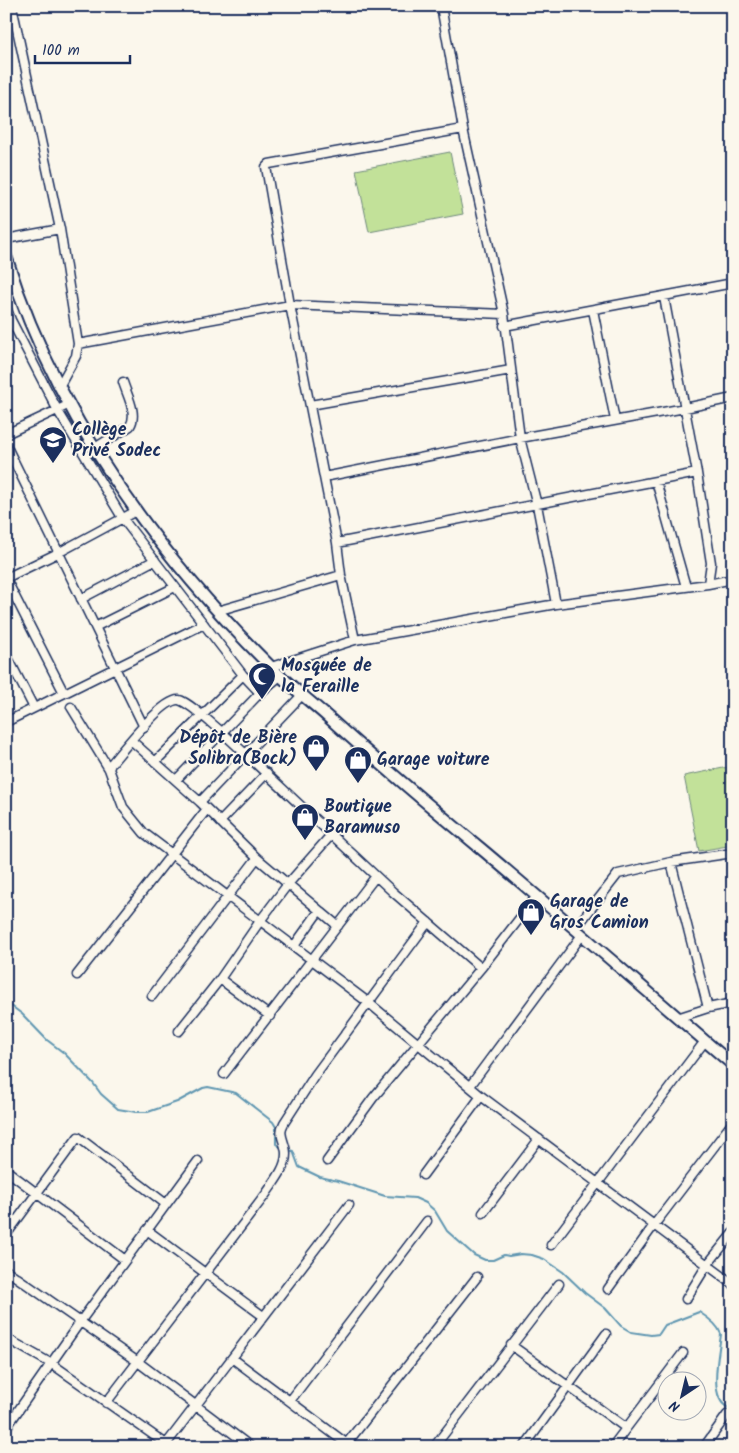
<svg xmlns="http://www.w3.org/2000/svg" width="739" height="1453" viewBox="0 0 739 1453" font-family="Kalam,sans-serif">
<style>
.green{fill:#c2e199;stroke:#6e887c}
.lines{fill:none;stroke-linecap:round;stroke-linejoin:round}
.stream{stroke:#5f96b1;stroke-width:2}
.street-casing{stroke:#1b2f5e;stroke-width:11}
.secondary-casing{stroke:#1b2f5e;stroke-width:14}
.street{stroke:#fbf7ec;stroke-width:8}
.secondary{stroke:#fbf7ec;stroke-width:10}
.labels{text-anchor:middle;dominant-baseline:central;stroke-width:4;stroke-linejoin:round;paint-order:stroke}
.poi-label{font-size:18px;font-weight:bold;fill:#1b2f5e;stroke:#fbf7ec;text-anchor:start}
</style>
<rect width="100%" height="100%" fill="#fbf7ec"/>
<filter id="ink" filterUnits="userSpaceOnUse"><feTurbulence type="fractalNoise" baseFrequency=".02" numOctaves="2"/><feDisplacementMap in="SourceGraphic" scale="10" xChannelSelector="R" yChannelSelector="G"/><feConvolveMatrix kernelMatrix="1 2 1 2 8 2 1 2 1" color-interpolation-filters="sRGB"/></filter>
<g filter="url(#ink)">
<path class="green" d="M450,152L463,214L369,232L356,170Z
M733,766V845L699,851L684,776Z"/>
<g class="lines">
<path class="stream" d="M6,1002L22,1014L47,1040L64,1053L93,1083L101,1094L118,1109L136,1112H148L177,1102L203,1088L208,1087L236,1093L273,1122L276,1127V1144L283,1149
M288,1150L293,1151L299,1167L320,1177L338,1181L385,1196L415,1198L426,1203L435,1211L447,1231L474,1255L485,1260H493L504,1255L509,1256L521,1254L532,1255L544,1259L563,1272L585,1293L605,1308L621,1326L631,1332L651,1335L659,1334L665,1325L699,1312C707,1317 718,1325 721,1334C719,1354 706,1405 733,1409"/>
<g class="street-casing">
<path id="street" d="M12,6L60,229L78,344L76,356L60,385
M441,6L463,129L504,314L520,438L537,505L556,604
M6,239L60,229
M664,297L697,473L711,563L708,584
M6,307L11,320L58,411L123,519L243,675L260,693
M593,310L615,420
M504,326L733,283
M78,344L290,305L504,314
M310,405L511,370
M6,434L70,404
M6,445L144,727
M95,448L130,426C138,414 127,395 123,382
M324,477L520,438L685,408L733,398
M656,481L686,587
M337,543L697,473
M6,578L58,553L136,511
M6,579L64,693
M81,599L155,560
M217,611L341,575
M95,627L175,587
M355,640L341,575L337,543L290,305L266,167L269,164L463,129
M6,654L34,708
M271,667L355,640L556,604L708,584L733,579
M71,707L109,769L123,807L144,833L369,1003L481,1096L733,1284
M6,722L204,624
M132,741L200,802L257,858L338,926
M155,762L243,675
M109,769L111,764C122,751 163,698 179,700C189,702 214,726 223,733L393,892L481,968
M176,780L260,693L280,676
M200,802L302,695
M220,822L267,773
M671,862L708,1008
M575,929L618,874L671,862L733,853
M294,946L319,911
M77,975L207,809
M220,979L270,1016
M152,996L257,858
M677,1018L708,1008L733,1003
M179,1031L220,979L260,921L288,884L331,835
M224,1074L376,876
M470,1086L582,935
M327,1161L373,1098L481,968L537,896
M6,1170L125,1260
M423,1175L481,1096
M483,1213L539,1139
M147,1230L263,1316
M6,1235L78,1137L166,1204
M551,1245L705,1041
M6,1270L138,1362L251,1447
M608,1289L654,1225L733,1122
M686,1299L707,1265L733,1233
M6,1338L52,1364L169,1446
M511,1345L626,1428
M232,1358L351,1447
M290,1401L427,1221
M106,1403L266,1194C274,1182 286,1168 286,1154C286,1142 277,1135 284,1123L315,1075L428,922
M6,1428L80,1322L198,1161
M164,1447L349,1205
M344,1447L477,1277
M434,1447L559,1284
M524,1447L606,1334
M612,1447L683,1353
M704,1447L727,1415"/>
</g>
<g class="secondary-casing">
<path id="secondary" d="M6,256C55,414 155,552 271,667C289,685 310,701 329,718C380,764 432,808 485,852C568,922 650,994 733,1065"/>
</g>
<use href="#street" class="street"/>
<use href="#secondary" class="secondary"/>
</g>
</g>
<defs>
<g id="school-pin" transform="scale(1.4375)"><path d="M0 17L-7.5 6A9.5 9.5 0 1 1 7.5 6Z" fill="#1b2f5e" stroke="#fbf7ec"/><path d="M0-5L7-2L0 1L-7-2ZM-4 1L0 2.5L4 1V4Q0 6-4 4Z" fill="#fff"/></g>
<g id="mosque-pin" transform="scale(1.4375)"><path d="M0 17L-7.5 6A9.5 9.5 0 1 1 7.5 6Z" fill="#1b2f5e" stroke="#fbf7ec"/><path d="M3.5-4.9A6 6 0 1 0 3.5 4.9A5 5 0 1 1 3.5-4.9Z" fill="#fff"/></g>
<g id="shop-pin" transform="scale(1.4375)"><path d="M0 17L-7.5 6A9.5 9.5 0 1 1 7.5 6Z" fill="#1b2f5e" stroke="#fbf7ec"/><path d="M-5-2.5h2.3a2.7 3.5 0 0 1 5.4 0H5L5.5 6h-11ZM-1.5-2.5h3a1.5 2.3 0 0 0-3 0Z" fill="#fff"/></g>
</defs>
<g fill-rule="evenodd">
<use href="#school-pin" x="53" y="440"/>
<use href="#mosque-pin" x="262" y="676"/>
<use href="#shop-pin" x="316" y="748"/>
<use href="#shop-pin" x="358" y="760"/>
<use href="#shop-pin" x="305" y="817"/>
<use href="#shop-pin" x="531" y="912"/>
</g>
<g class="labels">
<g class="poi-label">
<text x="72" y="430">Collège<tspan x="72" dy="21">Privé Sodec</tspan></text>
<text x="281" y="666">Mosquée de<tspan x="281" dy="21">la Feraille</tspan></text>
<text x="297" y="738" text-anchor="end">Dépôt de Bière<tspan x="297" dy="21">Solibra(Bock)</tspan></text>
<text x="377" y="760">Garage voiture</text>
<text x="324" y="807">Boutique<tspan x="324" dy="21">Baramuso</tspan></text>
<text x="550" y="902">Garage de<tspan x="550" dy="21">Gros Camion</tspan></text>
</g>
</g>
<rect width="739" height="1453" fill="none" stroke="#fbf7ec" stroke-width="25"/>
<rect x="12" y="12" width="714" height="1428" fill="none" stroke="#1b2f5e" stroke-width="2" filter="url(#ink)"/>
<g transform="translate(682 1396) rotate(215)"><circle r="24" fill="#fbf7ec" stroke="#a1a7b3"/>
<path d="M0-4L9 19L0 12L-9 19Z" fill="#1b2f5e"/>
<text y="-8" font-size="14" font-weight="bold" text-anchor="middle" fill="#1b2f5e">N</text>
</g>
<path d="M35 55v8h95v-8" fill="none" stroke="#1b2f5e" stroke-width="2.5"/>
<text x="42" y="55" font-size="15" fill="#1b2f5e" stroke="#fbf7ec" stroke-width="4" paint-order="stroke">100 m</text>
</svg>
